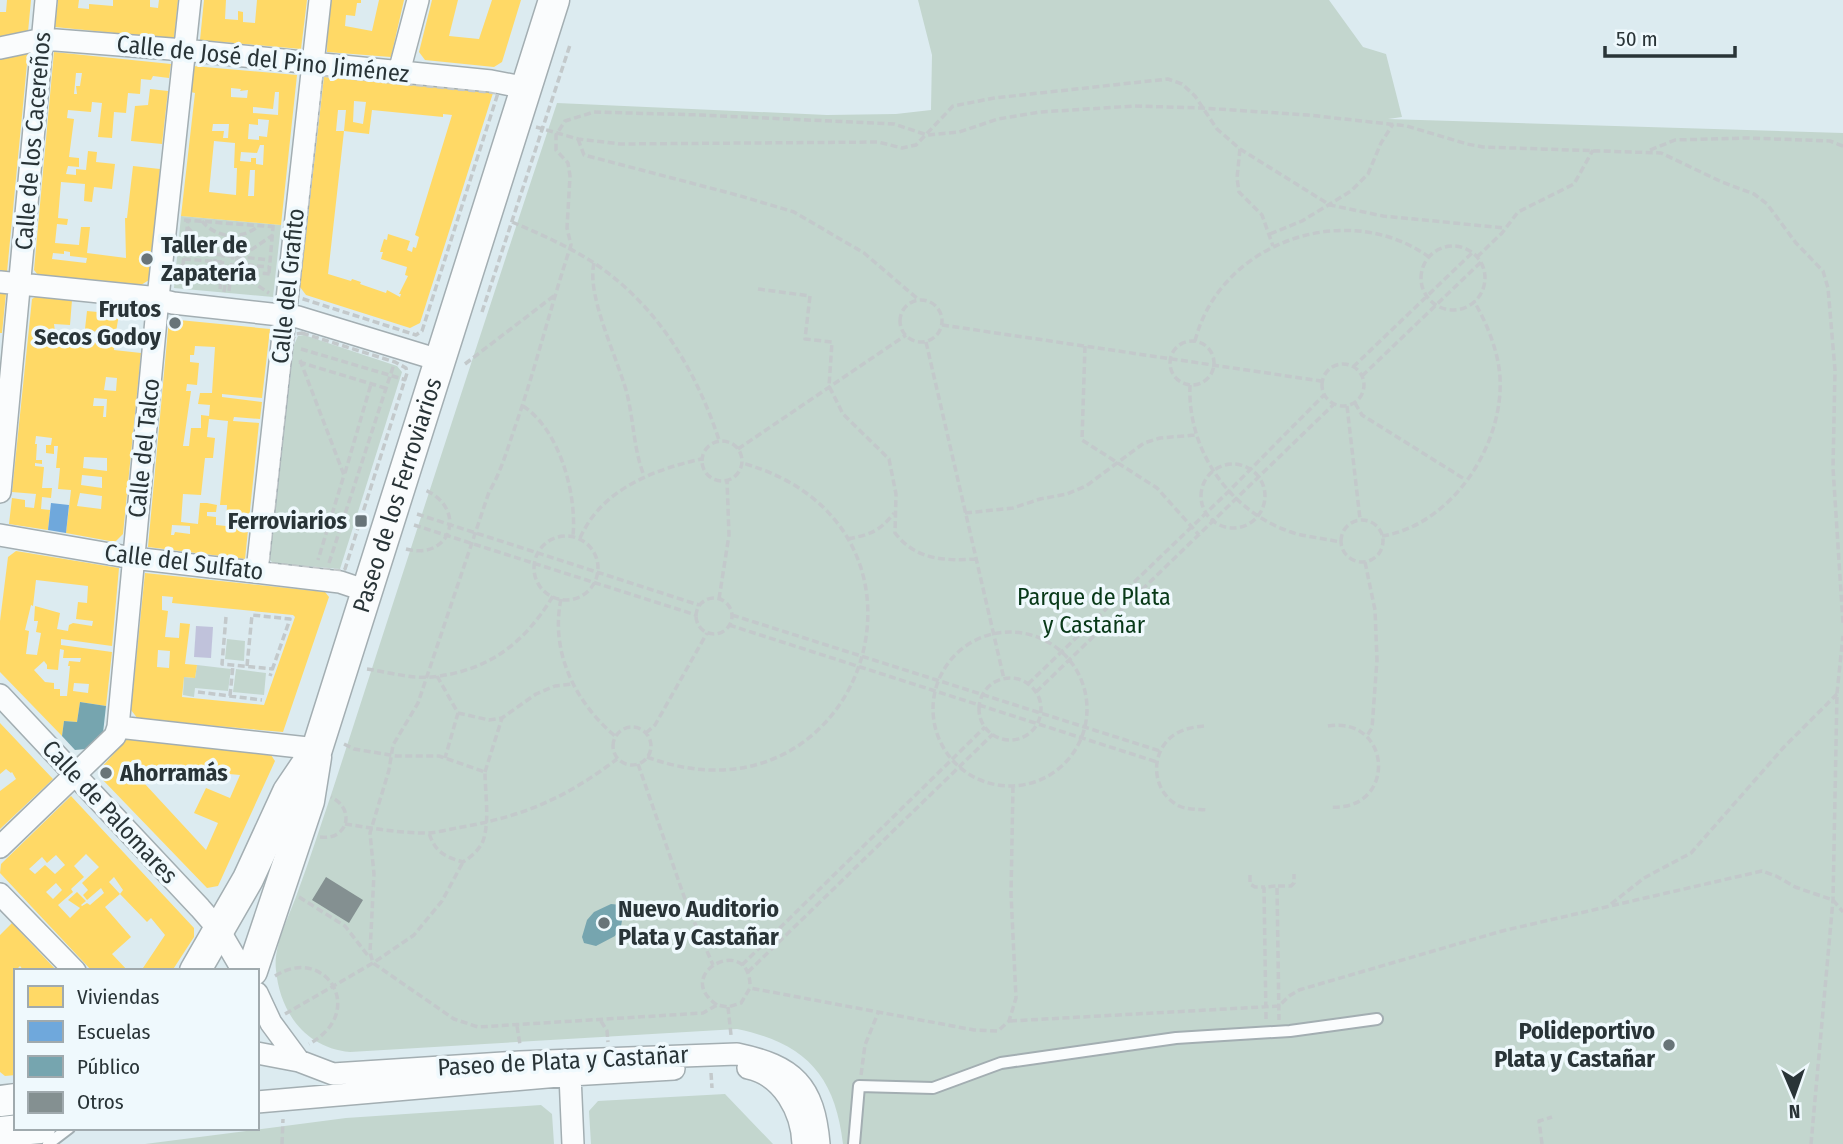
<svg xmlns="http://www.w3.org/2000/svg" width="1843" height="1144" viewBox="0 0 1843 1144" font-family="'Fira Sans Condensed',sans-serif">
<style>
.green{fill:#c3d6ce}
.water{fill:#c0c2db}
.homes{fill:#ffd966;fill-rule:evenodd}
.schools{fill:#6fa8dc}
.public{fill:#76a5af}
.building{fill:#849091}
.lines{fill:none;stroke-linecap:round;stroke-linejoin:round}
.lane-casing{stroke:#a3aeb2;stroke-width:14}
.street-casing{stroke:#a3aeb2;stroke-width:24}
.secondary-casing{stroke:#a3aeb2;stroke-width:33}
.path{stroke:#c3c9cb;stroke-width:3.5;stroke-dasharray:7 3.5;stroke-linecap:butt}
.lane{stroke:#fafcfd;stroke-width:10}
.street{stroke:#fafcfd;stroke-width:21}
.secondary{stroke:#fafcfd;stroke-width:30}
.poi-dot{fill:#687478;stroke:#eff9fd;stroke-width:2.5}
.labels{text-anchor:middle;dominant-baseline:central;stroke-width:7;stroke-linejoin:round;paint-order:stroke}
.street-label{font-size:24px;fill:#293437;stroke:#eff9fd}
.poi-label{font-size:24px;font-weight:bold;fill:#293437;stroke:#eff9fd;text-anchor:start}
.park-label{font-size:24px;fill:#083918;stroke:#eff9fd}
</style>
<rect width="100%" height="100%" fill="#dcebf0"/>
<path class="green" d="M918,0H1329L1363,47L1386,54L1402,117L1388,119L1843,133V1144H843C835,1075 805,1043 737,1029L350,1052C306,1048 280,1013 276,970C273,946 289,917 297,894C310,859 321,824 333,789C407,560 481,331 557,103L827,115L896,114L931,110L932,55Z
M181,216L281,225L273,297L174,288Z
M304,335L397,366L402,372L340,569L273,563L270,560L294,345L298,336Z
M227,639L245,641L244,661L225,659Z
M197,665L231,669L228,691L195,688L194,697L183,695L184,677L195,678Z
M236,669L266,673L264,695L233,692Z
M725,1094L773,1144H591L589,1111L598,1101Z
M541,1105L552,1114L554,1144H145L346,1118Z"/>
<path class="water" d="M196,626L213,627L211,658L194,657Z"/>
<path class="homes" d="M7,0H31L28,32L0,37V12H6Z
M58,0H79L78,8L89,9V4L113,6V0H150V7L158,8L159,0H178L174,39L55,27Z
M204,0H226L225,19L238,20V11L243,12V22L255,23L257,0H307L301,49L200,40Z
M328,0H361V3H357L355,16L346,15L345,26L372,31L379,0H404L391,57L327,52Z
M432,0H458L449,36L479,39L492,0H521L502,62L494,67L425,60L419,52Z
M54,52L171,64L169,78L153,76L151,80L141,79L140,94L128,93L126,113L114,112L112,138L98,137L102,103L92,102L91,112L68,110L67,118L74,119L69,157L79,158V167L68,166L66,174L76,175V169L86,170L88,151L97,152L96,162L115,164L112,189L94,187L92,202L84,201L85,184L61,182L58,218L68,219L67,225L57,224L55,243L79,245L81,227H90L87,253L126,258L125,218H127L133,166L160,169L149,280L141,285L38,275L34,270ZM76,73H82L80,86H76L77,94H74ZM64,251L70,252V256L87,258L86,263L52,259L53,253L64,254Z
M28,53L7,272L0,271V58Z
M193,66L297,75L281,225L181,216L195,93L191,92ZM231,88L241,89L240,91L248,90L247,98L231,97ZM275,92H279L278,115L253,113V107L273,109ZM258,119L269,120L267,137L259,136V140L248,139L249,124L258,125ZM213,124H229L228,138H223L224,131H212ZM214,141L235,143L234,168H237L236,195L209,192ZM260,145H264L263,165L256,164V158H251V162L240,161L241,152L257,153ZM250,170H255L254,196H248Z
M324,77L493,93L420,323L410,328L306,295L300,287ZM354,101L366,102L363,124L353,122ZM338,110H346L344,131L369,134L372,110L443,117V114L452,115L415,235L419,237L416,248L413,247L412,252L407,250L410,241L388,234L387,240L384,239L380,252H383L381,259L407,267L405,275L408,276L399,294H401L400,297L387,290L386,293L360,284L361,282L352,279L351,281L328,274L344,131H336Z
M150,89L168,91L162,144L131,141L135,106L148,105Z
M0,292L6,293L2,333H0Z
M37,296L72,300L70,325L54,324L56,339L68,340V346L83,347L87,311L119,314L116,332L104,330L103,341L115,342L114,350L141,353L123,534L115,542L66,533L71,490L58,489L60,468H56L58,446H54V454L46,453V445H51L52,438L36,436L35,444H37L36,460H42V464L35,463V466L44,467L42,488H52L51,498L42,497L41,509L50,510L48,530L9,524L12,498L25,500V507L34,508L36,494L12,492L32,299ZM88,331L100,332L99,339L87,338ZM106,377L117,378L116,391L104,390ZM94,398L107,399L106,417H103L104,406H93ZM84,457L107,458V471L83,468ZM82,475L102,477V488L81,485ZM80,493L102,496L101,509L77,506Z
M169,319L270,329L262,398L222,394V397L262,402L260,419L234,417L233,421L259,423L245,559L148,547ZM195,346L215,347L212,393H200L198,404L210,405L209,416L201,415V428H191L189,446H183L191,391H186L187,384L197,385L199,363L190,362V355H194ZM209,419L228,421L220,505H227L226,526L216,525V517L207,516V512H216L217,505L207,503H200L198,524L181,522L183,494L201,495L205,458H213L215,438L207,437ZM172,525L190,526V534L175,532L174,535H171Z
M16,551L119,568L112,646L61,639V645L112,652L106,706L80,702L77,722L64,721L62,736L0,672V621L8,557ZM36,580L88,586L87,603L78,602L76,619L93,621L92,626L73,623L69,625L68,631L57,629L60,613L35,606L34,621H38L36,632L41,633L37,655L26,654L29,631L25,630L31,605L33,606ZM60,649L64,650L63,658H81L80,662L69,661L68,666H70L67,696H60V689H54V683L45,682L34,670L44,661L47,665V669L58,670ZM74,683L89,684L88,693L73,691Z
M145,573L325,592L329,597L283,732L138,719L131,710ZM162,596L173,597L172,603L293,615L295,617L264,705L182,697L184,677L195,678L197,665L185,664L190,624L180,623L179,638L165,637L168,611L162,610ZM158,650L170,651L169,668L157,667Z
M0,723L53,779L0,829V791L16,779L12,772L11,773L6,769L0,774Z
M128,738L269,752L275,761L218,886L207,888L101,778V768ZM175,769L240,775L230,798L206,788L194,813L218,823L206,850L145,784L157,774L174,776Z
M71,796L194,928V937L172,971H141L165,935L151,918L147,922L120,894L123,890L114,877L109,882L120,894L105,907L131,937L112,954L128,971H92L0,873L1,864ZM86,854L99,867L82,883L88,890L83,895L87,900L101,888L104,893L90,905L87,903L82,906L81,905L86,901L77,892L68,900L80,908L70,918L58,905L73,892L71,889L84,877L74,866ZM56,855L65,865L55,874L45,865L35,874L29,869L42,857L47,863ZM56,883L62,890L53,899L46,892Z
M12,923L57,971H24L20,966L15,971L16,1075L5,1076L0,1072V935Z"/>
<path class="schools" d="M51,503L69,505L66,533L48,530Z"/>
<path class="public" d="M80,702L106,706L103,733L86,749L75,750L62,736L64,721L77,722Z
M611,904L621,905L624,910L621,926L615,936L596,946L584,943L582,937L587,920L594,912Z"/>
<path class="building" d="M326,877L363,900L349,923L312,900Z"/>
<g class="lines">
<g class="lane-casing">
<path id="lane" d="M48,1144L69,1128
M854,1144L859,1086L933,1088L1001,1063L1176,1038L1290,1031L1377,1019"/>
</g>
<g class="street-casing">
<path id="street" d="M0,48L43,39L184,50L491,81L527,88
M399,72L418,0
M0,282L149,297L173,303L298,317L439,360
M0,492L46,0
M0,535L133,558L340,582L367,591
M257,571L320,0
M0,695L200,908L219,930L243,971
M118,727L317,749
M0,847L115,736L118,727L158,298L190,0
M0,894L75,971
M257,993L271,1023L299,1061
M257,1053L299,1061L333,1074L520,1062L737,1054C794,1066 814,1085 819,1144
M748,1068C783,1075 802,1112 803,1144
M570,1075L573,1144
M257,1102L570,1075L674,1069"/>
</g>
<g class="secondary-casing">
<g id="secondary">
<path id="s1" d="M195,971L248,879L288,792L317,749L554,0"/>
<path d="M252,971L309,801L316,757"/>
<path d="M0,1101L16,1099"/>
<path d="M0,1132L40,1128"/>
</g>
</g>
<path class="path" d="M322,75L498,93L422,331L416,335L297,297Z
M536,127L578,139L620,144L878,142L902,148L916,145L953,106L994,98L1168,79L1182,84L1195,96L1217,129L1240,149L1330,205L1383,216L1505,228
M578,139L584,155L737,195L794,212L864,253L919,300
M1240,149L1237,178L1239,192L1262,215L1273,246
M1650,150L1675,140L1747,138L1830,141L1843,146
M184,220L277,227
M202,221C215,238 241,240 257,227
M512,222C540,234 568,246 594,263C657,305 696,370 719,440
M187,227L213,253
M1270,234L1302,221L1351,191L1368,174L1381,143L1393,124
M1421 278a32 32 0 1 1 64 0a32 32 0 1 1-64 0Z
M185,251L270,260
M228,256L230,235
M237,256L236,271L269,293
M242,256L273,235
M1477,257L1502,233L1518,212L1574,184L1593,150
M184,259L222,262
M594,263C586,298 620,362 628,398C634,425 634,450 644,476
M236,264L269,267
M183,265L188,220
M179,266L271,274
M269,273L273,227
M177,283L214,268L216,254
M220,289L225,234
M758,289L810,296L805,339L832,342L829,386L843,414L889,459L896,494L895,533C916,560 944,561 976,559
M229,291L235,235
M224,292L227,269
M900 321a21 21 0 1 1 42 0a21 21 0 1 1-42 0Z
M482,312L570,45
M942,325L1321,381
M302,333L395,362L406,368L407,373L345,569L341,571L271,564L268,561L292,340L296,334Z
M1195,341C1220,242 1347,198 1429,257
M1170 363a22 22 0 1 1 44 0a22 22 0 1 1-44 0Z
M926,342L1004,679
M1085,346L1082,440L1157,488L1199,535
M301,349L406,380
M300,360L344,475L318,560
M299,362L385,388
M1322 385a21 21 0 1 1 42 0a21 21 0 1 1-42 0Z
M465,364L555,295
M1353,367L1472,253
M1362,376L1481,262
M1190,385C1187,452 1232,515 1297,534C1311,537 1326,539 1340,542
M1355,403L1362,415L1466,480
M523,406C560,430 577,495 573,536
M1347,406L1360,519
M702 461a20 20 0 1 1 40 0a20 20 0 1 1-40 0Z
M738,449L906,335
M1201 496a32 32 0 1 1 64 0a32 32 0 1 1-64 0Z
M345,473L371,384
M965,513L1013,508L1040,499L1067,494L1086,486L1144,443L1160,438L1196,435
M417,514L699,605
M1341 541a21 21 0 1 1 42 0a21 21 0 1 1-42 0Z
M414,525L696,615
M534 568a32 32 0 1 1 64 0a32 32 0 1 1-64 0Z
M1382,536C1452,525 1504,445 1500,377C1498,350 1487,324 1474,301
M580,538C602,489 653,470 701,459
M848,539C871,534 879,532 894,513
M406,549C451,561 468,509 425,490
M1365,562L1375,610L1377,660L1372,728L1366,737
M329,563L394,364
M696 616a18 18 0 1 1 36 0a18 18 0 1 1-36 0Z
M561,599C550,652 575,702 615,736
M719,599L729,535L727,480
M732,615L1160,751
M226,617L222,664L273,669
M729,625L1157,762
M933 709a77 77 0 1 1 154 0a77 77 0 1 1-154 0Z
M247,666L252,615L290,619L270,676
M367,669C388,672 411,679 432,677C488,671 524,644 553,596
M437,676L458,713L445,758
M979 709a31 31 0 1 1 62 0a31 31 0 1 1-62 0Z
M1028,684L1228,492L1324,395
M198,692L262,700
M1036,692L1333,405
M230,696L233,665
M458,713L489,720L502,718L536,694L555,686L572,684
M1204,726C1195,727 1186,728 1177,733C1149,749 1150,791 1179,806C1188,810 1197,809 1207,810
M1328,726C1393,716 1397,812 1330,807
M613 746a19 19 0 1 1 38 0a19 19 0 1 1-38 0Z
M646,733L655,725L707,633
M344,744L354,749L396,756H439L485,772C485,793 490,821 483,841C479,850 471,857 463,862C445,857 435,852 429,833
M647,757C864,837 966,525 742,463
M638,764L687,905L713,965
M485,772L502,718
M1013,786L1011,894L1016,998L1009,1021L998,1031L974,1030L750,988L741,1003L728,1007L717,1005L703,1013L478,1027L454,1019L373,963L370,952L374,874L370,833L389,770L393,745L418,703L489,492C501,472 507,450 515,427C536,367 551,305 571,245L567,228L570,176L568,163L556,150V135L565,121L594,112L701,115L894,124L927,135L959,132L998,119L1040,112L1135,106L1202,108L1308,115L1407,126L1467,144L1483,147L1661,153L1722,182L1754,194L1767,204L1796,243L1823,271L1828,288L1835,370L1833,468L1843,623
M345,824C372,828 398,833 425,833C437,833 450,829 462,827C525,816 567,797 617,759
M320,837C348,841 356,809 331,797
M1250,875V884L1255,887H1263
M1278,886H1291L1294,883V874
M299,897L345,926L369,957
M1611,904L1644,878L1691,853L1784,747L1837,694
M742,965L985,727
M748,972L993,734
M275,976C324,944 369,1011 309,1044
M717,1005C670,973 752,932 750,988
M728,1007L731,1035
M285,1014L373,963L414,935L442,901L463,862
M1266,1019L1264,887L1277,886L1279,1020
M601,1021L607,1031L608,1042
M1010,1021L1279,1006L1289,996L1299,990L1502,931L1762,871L1776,876L1795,887L1833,900L1843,912
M517,1026L520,1045
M711,1073L712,1088
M861,1075L865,1045L878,1013
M282,1144L283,1119
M1542,1144L1539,1121L1552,1117
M1811,1144L1833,900L1837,693L1843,636"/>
<use href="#lane" class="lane"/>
<use href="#street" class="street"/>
<use href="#secondary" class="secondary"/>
</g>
<g class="poi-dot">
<circle cx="147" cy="259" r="7"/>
<circle cx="175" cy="323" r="7"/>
<rect x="354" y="514" width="14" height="14" rx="3.5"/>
<circle cx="106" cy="773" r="7"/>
<circle cx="604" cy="923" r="7"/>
<circle cx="1669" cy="1045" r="7"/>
</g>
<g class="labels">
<g class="street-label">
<text transform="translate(263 59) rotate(6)">Calle de José del Pino Jiménez</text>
<text transform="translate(33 141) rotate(-85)">Calle de los Cacereños</text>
<text transform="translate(288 286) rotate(-84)">Calle del Grafito</text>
<text transform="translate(144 448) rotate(-84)">Calle del Talco</text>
<text stroke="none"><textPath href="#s1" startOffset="520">Paseo de los Ferroviarios</textPath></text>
<text transform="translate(184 562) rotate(7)">Calle del Sulfato</text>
<text transform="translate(110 812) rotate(47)">Calle de Palomares</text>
<text transform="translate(563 1061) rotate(-3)">Paseo de Plata y Castañar</text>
</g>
<g class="poi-label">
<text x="161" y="245">Taller de<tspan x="161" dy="28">Zapatería</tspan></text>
<text x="161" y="309" text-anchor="end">Frutos<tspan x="161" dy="28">Secos Godoy</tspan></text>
<text x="347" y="521" text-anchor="end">Ferroviarios</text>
<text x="120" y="773">Ahorramás</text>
<text x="618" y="909">Nuevo Auditorio<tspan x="618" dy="28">Plata y Castañar</tspan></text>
<text x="1655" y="1031" text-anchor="end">Polideportivo<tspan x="1655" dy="28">Plata y Castañar</tspan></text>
</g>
<g class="park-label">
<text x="1094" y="597">Parque de Plata<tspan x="1094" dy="28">y Castañar</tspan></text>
</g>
</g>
<rect x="14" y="969" width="245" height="161" fill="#eff9fd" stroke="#a0aaae" stroke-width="2"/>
<rect x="28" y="986" width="35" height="21" fill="#ffd966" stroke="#a0aaae" stroke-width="2"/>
<text x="77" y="1004" font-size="21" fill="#293437">Viviendas</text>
<rect x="28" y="1021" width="35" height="21" fill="#6fa8dc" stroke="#a0aaae" stroke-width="2"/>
<text x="77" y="1039" font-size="21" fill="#293437">Escuelas</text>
<rect x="28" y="1056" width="35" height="21" fill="#76a5af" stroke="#a0aaae" stroke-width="2"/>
<text x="77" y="1074" font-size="21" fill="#293437">Público</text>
<rect x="28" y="1092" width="35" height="21" fill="#849091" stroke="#a0aaae" stroke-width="2"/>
<text x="77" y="1109" font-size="21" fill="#293437">Otros</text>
<g transform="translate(1794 1095) rotate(178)" stroke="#eff9fd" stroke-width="5" paint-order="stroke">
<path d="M0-5L12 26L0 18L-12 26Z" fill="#293437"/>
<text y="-10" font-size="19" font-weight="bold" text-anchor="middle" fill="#293437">N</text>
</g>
<path d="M1605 46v10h130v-10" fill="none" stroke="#293437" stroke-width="3.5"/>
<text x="1616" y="46" font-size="21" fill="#293437" stroke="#eff9fd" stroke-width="5" paint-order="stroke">50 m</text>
</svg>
